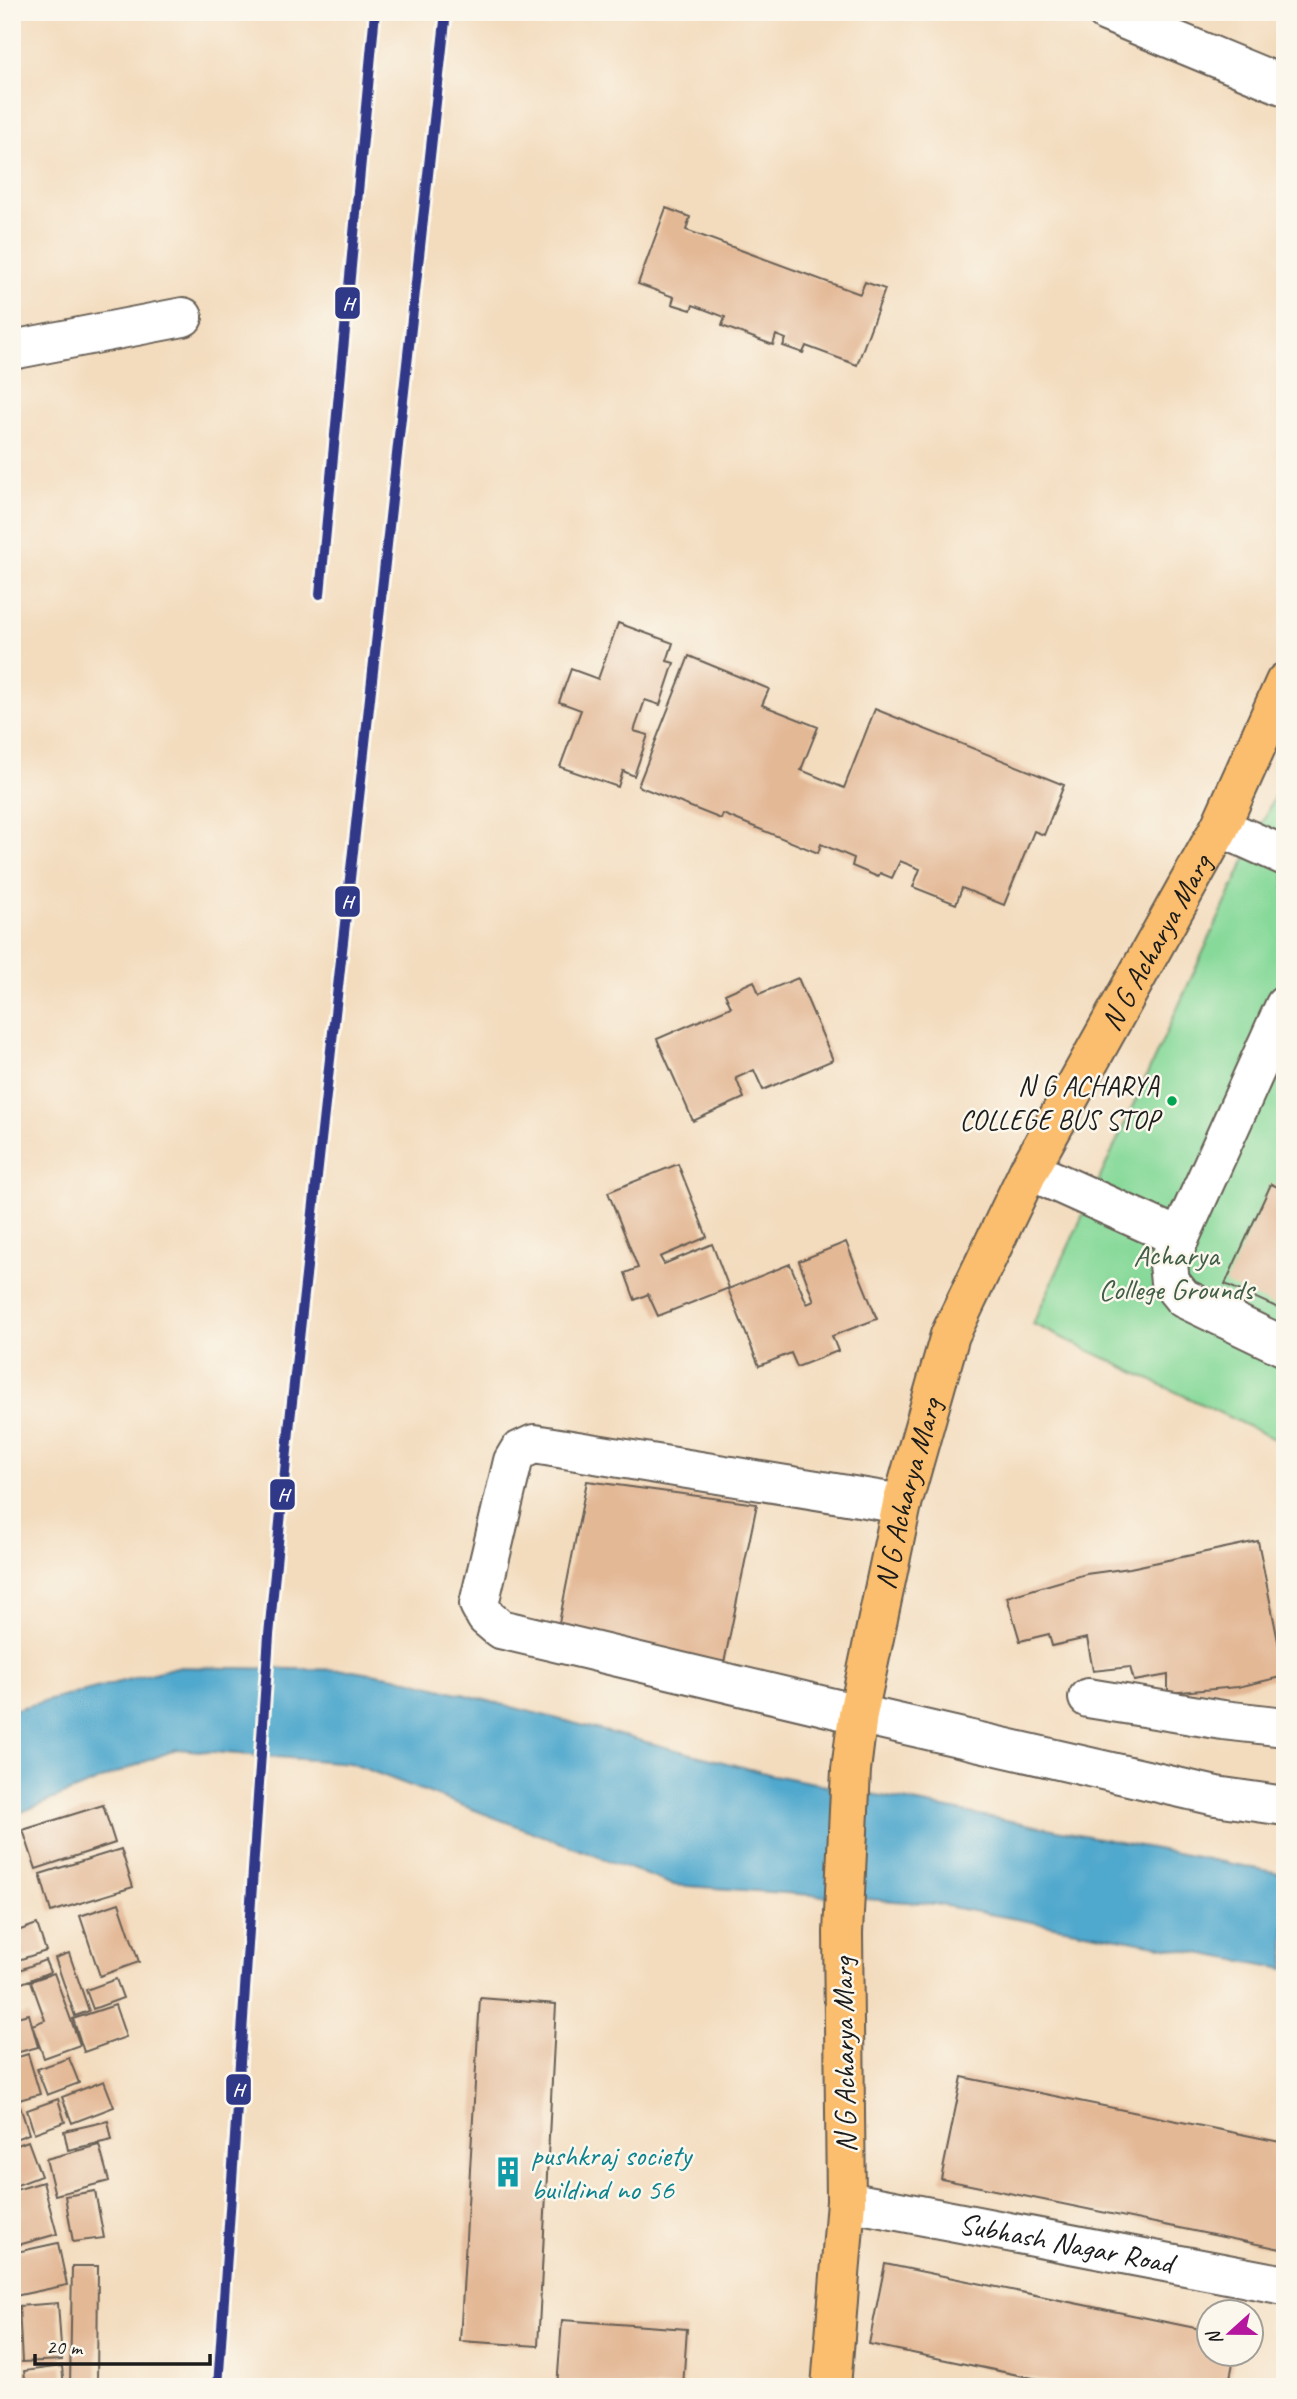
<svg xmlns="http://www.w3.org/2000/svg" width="1297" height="2399" viewBox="0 0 1297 2399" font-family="Caveat,sans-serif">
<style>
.green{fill:#87d99a;stroke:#527a5b;stroke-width:2}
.water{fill:#50a8cd;stroke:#366274;stroke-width:2}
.building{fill:#e3b895}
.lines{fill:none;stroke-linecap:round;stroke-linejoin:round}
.minor-casing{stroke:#675f55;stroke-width:42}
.major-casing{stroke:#675f55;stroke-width:42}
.minor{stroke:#fff;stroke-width:38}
.major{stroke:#fbbe6e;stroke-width:38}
.rail-1-casing{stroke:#fbf7ec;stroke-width:16}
.rail-1{stroke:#303888;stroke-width:10}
.bus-dot{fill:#00a651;stroke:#fbf7ec;stroke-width:2.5}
.labels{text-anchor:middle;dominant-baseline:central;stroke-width:5;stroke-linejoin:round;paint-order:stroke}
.bus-label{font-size:28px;fill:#1c1c1c;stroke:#fbf7ec;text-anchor:end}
.street-label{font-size:30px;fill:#1c1c1c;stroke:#fbf7ec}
.park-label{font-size:30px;fill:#415e48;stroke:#fbf7ec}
.culture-label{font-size:30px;fill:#0d838f;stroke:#fbf7ec;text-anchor:start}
.line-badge{stroke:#fbf7ec;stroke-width:2.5}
.badge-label{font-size:19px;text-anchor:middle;font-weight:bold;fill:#fff}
</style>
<rect width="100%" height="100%" fill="#fbf7ec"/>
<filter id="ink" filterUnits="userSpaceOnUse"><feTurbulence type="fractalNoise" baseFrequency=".0143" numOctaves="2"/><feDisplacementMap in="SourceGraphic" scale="14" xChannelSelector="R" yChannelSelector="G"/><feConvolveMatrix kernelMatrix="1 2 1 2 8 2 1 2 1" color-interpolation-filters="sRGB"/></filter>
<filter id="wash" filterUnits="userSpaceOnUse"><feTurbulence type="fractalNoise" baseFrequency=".00686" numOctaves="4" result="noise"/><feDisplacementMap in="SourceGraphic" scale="28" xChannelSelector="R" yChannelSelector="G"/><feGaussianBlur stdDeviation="1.57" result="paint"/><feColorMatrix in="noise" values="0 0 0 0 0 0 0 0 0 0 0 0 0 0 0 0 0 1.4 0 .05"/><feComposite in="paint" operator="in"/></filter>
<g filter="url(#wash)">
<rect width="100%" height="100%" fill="#f3dcbe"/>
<path class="green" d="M1285,773V1444L1033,1324Z"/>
<path class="water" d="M176,1667L353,1670L401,1678L773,1775L1285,1874V1969L935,1904L673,1885L350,1763L176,1749L12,1816V1710Z"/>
<g id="blocks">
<path class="building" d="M666,208L690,217L686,230L860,294L865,282L885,289L857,365L806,346L803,353L783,346L786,339L776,335L773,345L722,326L725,317L693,305L691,310L672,304L674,297L638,284Z
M618,623L673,643L667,661L674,663L660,705L645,700L634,731L648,735L634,776L623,771L618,787L560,767L581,710L559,702L571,669L598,679Z
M689,656L769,689L762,705L818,727L801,770L844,788L875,709L1064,785L1044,835L1034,831L1004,905L962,888L956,904L913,887L920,869L900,861L892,878L880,873L878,877L852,866L854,858L821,844L818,853L723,814L721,819L638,786Z
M798,978L833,1060L763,1090L754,1070L736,1078L744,1098L693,1121L657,1039L731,1007L725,994L754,981L759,994Z
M678,1164L707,1237L660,1257L664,1264L712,1244L729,1288L658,1316L648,1294L635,1300L625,1273L638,1268L608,1192Z
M1271,1184L1285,1190V1311L1225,1284Z
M846,1242L877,1319L832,1336L838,1351L797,1367L791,1353L759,1366L728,1289L790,1264L807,1304L814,1301L799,1261Z
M587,1481L757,1504L723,1668L558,1628Z
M1258,1541L1285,1676L1238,1687L1168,1693V1675L1134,1681L1130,1667L1093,1671L1087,1638L1052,1646L1049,1634L1020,1641L1007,1597L1086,1574L1130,1568Z
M103,1805L115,1843L36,1869L23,1830Z
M121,1849L133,1887L51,1912L40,1874Z
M119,1903L139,1962L100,1976L80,1916Z
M37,1924L46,1951L12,1962V1933Z
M69,1953L89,2011L75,2016L55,1958Z
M45,1960L50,1972L12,1987V1973Z
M54,1973L80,2045L44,2058L32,2025L45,2020L31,1981Z
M116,1979L123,1998L93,2009L86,1990Z
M480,1998L556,2004L538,2346L460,2341Z
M115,2005L126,2037L84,2052L73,2019Z
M29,2014L38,2047L12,2054V2018Z
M28,2054L40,2094L12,2102V2059Z
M69,2058L79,2083L47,2095L37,2069Z
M962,2077L1285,2143V2233L1281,2249L941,2179Z
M104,2081L114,2107L72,2123L62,2097Z
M58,2099L65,2122L34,2133L27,2110Z
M19,2103L29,2134L12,2140V2106Z
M108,2121L112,2140L68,2150L64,2131Z
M28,2141L41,2176L12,2187V2147Z
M99,2145L109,2181L55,2195L46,2159Z
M43,2182L57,2234L15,2246L12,2235V2191Z
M95,2191L104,2238L73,2242L65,2196Z
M58,2243L67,2285L15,2296L12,2281V2253Z
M885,2264L1210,2331V2354H1235L1228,2387H1076L869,2344Z
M72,2266H98L97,2387H70Z
M58,2303L62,2360L22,2362L19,2306Z
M562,2320L687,2329L683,2387H557Z
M62,2366L64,2387H26L24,2371Z"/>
</g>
</g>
<g filter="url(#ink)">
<use href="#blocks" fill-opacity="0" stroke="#675f55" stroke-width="2"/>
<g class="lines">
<g class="minor-casing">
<g id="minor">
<path d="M1106,12L1285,86"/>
<path d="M12,350L183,317"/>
<path d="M1220,827L1285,856"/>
<path d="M1285,1005L1168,1264L1170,1282L1183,1298L1285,1347"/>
<path d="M1029,1170L1180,1238"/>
<path d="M902,1504L534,1444L519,1451L513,1461L479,1604L486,1617L500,1629L858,1714L1216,1796L1285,1806"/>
<path d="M1088,1698L1223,1720L1285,1727"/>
<path id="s1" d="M846,2201L1285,2285"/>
</g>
</g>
<g class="major-casing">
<g id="major">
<path id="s2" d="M831,2387L846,2201L843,1933L851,1770L858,1714L902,1504L950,1335L1029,1170L1220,827L1285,682"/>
</g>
</g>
<use href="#minor" class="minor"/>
<use href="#major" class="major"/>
<g class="rail-1-casing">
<path id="rail-1" d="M320,594L375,12
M218,2387L269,1635L290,1420L446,12"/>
</g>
<use href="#rail-1" class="rail-1"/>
</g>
</g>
<defs>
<g id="building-bare" transform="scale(2.415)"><path d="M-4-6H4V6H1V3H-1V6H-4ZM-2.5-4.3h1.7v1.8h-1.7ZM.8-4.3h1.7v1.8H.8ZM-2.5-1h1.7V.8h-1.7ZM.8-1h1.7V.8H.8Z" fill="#0f9aa8" stroke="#fbf7ec" stroke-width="2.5" paint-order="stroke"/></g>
</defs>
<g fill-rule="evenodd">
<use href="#building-bare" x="508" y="2172"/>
</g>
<circle class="bus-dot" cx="1172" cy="1101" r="6"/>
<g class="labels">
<g class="bus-label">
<text x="1159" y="1085">N G ACHARYA<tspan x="1159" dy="34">COLLEGE BUS STOP</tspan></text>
</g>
<g class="street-label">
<text stroke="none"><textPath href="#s2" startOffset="1508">N G Acharya Marg</textPath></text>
<text stroke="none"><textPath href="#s2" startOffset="900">N G Acharya Marg</textPath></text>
<text transform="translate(844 2055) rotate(-91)">N G Acharya Marg</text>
<text stroke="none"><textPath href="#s1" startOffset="224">Subhash Nagar Road</textPath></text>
</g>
<g class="park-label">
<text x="1176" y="1255">Acharya<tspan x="1176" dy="34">College Grounds</tspan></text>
</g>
<g class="culture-label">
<text x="531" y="2155">pushkraj society<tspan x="531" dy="34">buildind no 56</tspan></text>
</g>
</g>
<g class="line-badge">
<rect x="334" y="286" width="27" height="34" rx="7" fill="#303888"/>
<rect x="334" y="885" width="27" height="33" rx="7" fill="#303888"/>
<rect x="269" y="1478" width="27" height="33" rx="7" fill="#303888"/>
<rect x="225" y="2073" width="27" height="33" rx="7" fill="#303888"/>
</g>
<g class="badge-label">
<text x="348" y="310">H</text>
<text x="347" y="908">H</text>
<text x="283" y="1501">H</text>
<text x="238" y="2096">H</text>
</g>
<rect width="1297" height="2399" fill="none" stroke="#fbf7ec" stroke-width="42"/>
<g transform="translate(1230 2333) rotate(249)"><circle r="33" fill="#fbf7ec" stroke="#a29f99" stroke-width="2"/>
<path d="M0-5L12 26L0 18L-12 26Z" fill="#b5179e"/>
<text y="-10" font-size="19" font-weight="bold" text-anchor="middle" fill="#1c1c1c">N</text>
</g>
<path d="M35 2354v10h175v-10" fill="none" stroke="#1c1c1c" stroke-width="3.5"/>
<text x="46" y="2354" font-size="21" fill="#1c1c1c" stroke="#fbf7ec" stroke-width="5" paint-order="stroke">20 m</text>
</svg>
